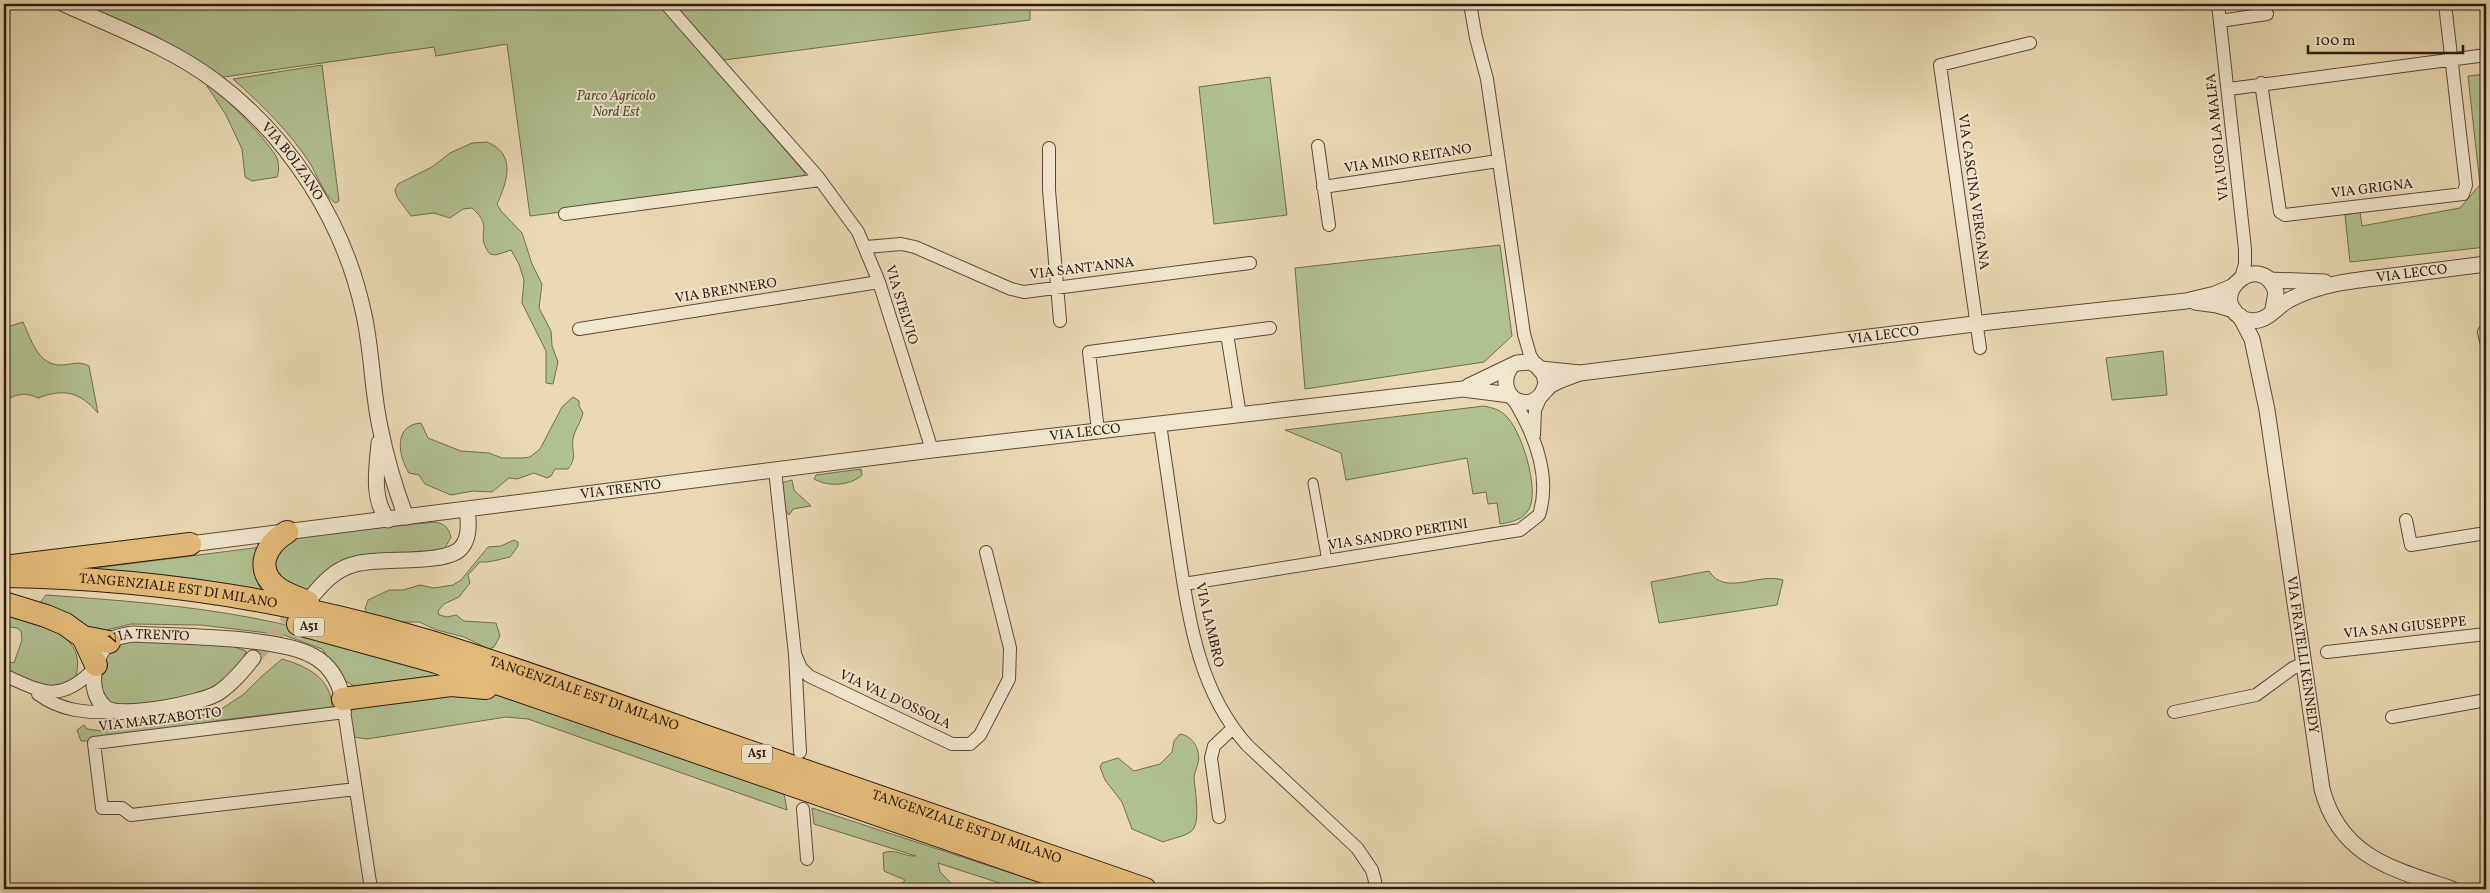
<svg xmlns="http://www.w3.org/2000/svg" width="2490" height="893" viewBox="0 0 2490 893" font-family="Vollkorn,serif">
<style>
.green{fill:#b1c091;stroke:#706d50}
.lines{fill:none;stroke-linecap:round;stroke-linejoin:round}
.tertiary-tunnel{stroke:#c4b393;stroke-width:15;stroke-dasharray:15 8;stroke-linecap:butt}
.pedestrian-casing{stroke:#5d4a39;stroke-width:11}
.minor-casing{stroke:#5d4a39;stroke-width:14}
.tertiary-casing{stroke:#5d4a39;stroke-width:17}
.motorway-casing{stroke:#2e1a10;stroke-width:24}
.pedestrian{stroke:#f1e6ce;stroke-width:9}
.minor{stroke:#f1e6ce;stroke-width:12}
.tertiary{stroke:#f1e6ce;stroke-width:15}
.motorway{stroke:#e5bc7a;stroke-width:22}
.labels{text-anchor:middle;dominant-baseline:central;stroke-width:4;stroke-linejoin:round;paint-order:stroke}
.shield{fill:#f1e6ce;stroke:#685749;stroke-width:1}
.shield-label{font-size:12px;font-weight:bold;fill:#2e1a10}
.park-label{font-size:14px;font-style:italic;fill:#554c37;stroke:#f1e6ce}
.street-label{font-size:14px;fill:#2e1a10;stroke:#f1e6ce}
</style>
<rect width="100%" height="100%" fill="#ead9b4"/>
<filter id="stains"><feTurbulence type="fractalNoise" baseFrequency=".004" numOctaves="4"/><feColorMatrix values="0 0 0 0 .2 0 0 0 0 .09 0 0 0 0 .02 0 0 0 .5 -.17"/></filter>
<radialGradient id="worn" r=".72"><stop offset=".6" stop-color="#630" stop-opacity="0"/><stop offset="1" stop-color="#630" stop-opacity=".3"/></radialGradient>
<path class="green" d="M76,4H1030V20L709,62L805,173L802,181L530,216L507,44L436,56L434,47L217,78Z
M322,65L339,201L336,203C327,200 316,174 311,165C291,133 261,104 233,79Z
M2486,74V247L2350,262L2345,215L2360,212L2362,226L2460,208L2480,185L2468,76Z
M1270,77L1287,215L1214,224L1199,87Z
M207,86C219,88 272,146 277,158C279,163 279,173 277,177L252,181L245,177L242,149L226,115Z
M487,142C517,154 507,182 497,204L501,211L522,233L532,264L542,284L539,308L551,331L552,346L558,362L553,384L546,383V351L522,303L524,280L519,264L511,250L496,255L490,254C473,233 496,229 472,208L463,209L450,218L434,213L411,216L397,197L395,190L398,184L432,167L450,153L472,143Z
M1500,245L1512,336L1484,362L1305,389L1295,268Z
M23,322C31,339 38,367 63,365C73,364 80,361 89,366L98,413C80,392 64,388 38,398C27,392 12,393 4,404V328Z
M2163,351L2167,395L2112,400L2106,358Z
M573,397L579,401V406L583,413C581,422 574,431 573,439C571,452 578,456 568,469H555L551,476L547,478L534,473L517,479L509,478L492,492L473,491L451,495L425,484L419,475L409,473C398,456 393,425 421,423L428,438L461,451L489,453L502,458H524L530,457L540,449L562,407Z
M1484,406C1492,408 1499,409 1505,415C1521,428 1540,490 1529,509C1523,520 1512,522 1500,524L1497,503L1488,504L1486,492L1473,494L1467,458L1346,480L1341,453L1285,430Z
M861,469L862,475C850,486 828,487 814,479L816,475Z
M792,480L794,490L811,506L793,509L789,515L784,507L781,483Z
M435,522C445,524 448,527 451,537L444,550L357,559L303,596L279,585L270,553L292,537Z
M514,540L518,542V546L510,557C500,559 490,563 480,562L468,575L470,583L459,597L444,604L438,611L439,615L447,617L456,615L464,621L496,623L500,636L494,647L489,649L464,637L437,630L419,622H397L367,614L365,609L368,600L389,590H403L420,585L434,588L453,585L461,580L488,547L501,546Z
M262,547C255,566 252,577 264,594L72,571Z
M1709,571C1725,597 1759,572 1783,580L1777,605L1659,623L1651,582Z
M46,595C116,600 185,605 253,618C323,631 391,654 458,673L364,688L354,686L344,680L322,649L284,635L201,625L131,624L95,633L39,604Z
M4,613C36,624 90,632 75,679L51,690L4,671V660L14,663L22,640L21,631L17,628L4,626Z
M133,640L232,646L246,651L245,657L229,675L204,693L134,706L111,705L106,701L99,685L102,664L115,644Z
M282,659C307,666 331,678 332,707L222,720L93,741H81L77,730L84,725L87,729L102,731L118,726L140,727L217,712L244,694L261,677Z
M490,693L616,735L784,794L787,810L528,719L506,717L367,739L354,737L350,713L357,702Z
M1180,734C1193,736 1201,750 1198,763C1197,768 1194,773 1194,778C1195,790 1200,818 1194,828C1190,836 1172,838 1163,842L1132,829L1122,802L1105,780L1100,767L1102,763L1118,758L1134,771L1160,764L1172,752L1174,741Z
M812,808L1060,889H1018L938,863L940,872L957,889H898L905,880L884,871L883,853C895,848 904,857 916,856L814,824Z"/>
<g class="lines">
<path class="tertiary-tunnel" d="M253,658L300,608"/>
<g class="pedestrian-casing">
<path id="pedestrian" d="M1313,483L1327,561"/>
</g>
<g class="minor-casing">
<path id="minor" d="M666,4L818,177L858,232L879,282L932,450
M1470,4L1476,38L1487,79L1524,334L1530,355L1536,365
M2218,4L2245,249V264L2241,278
M2220,21L2267,14
M2261,83L2280,212L2285,215L2463,194L2466,185L2445,4
M2229,89L2486,55
M1318,146L1329,225
M1049,148V190L1060,321
M1323,187L1498,161
M565,214L820,180
M866,247L901,244L915,247L1011,289L1024,292L1250,263
M579,329L879,282
M2484,332L2486,341
M1227,334L1240,415
M1980,348L1940,65L2030,43
M1160,424C1166,465 1172,507 1178,548C1189,619 1198,690 1247,745L1357,848L1372,870L1377,889
M1098,431L1089,352L1270,328
M1534,435L1535,410L1542,394
M775,470L795,654L800,752
M2406,520L2411,545L2486,533
M1184,584L1520,530L1539,515C1552,475 1533,431 1512,397
M2327,652L2486,634
M795,654L801,668L809,676L952,744H970L980,735L1009,679L1010,648L986,552
M4,675C45,694 61,703 96,667
M38,694C61,711 86,713 115,712
M343,704L371,889
M345,712L94,743L102,808H122L131,815L356,789
M2174,712L2256,695L2293,668L2305,663
M2392,717L2486,700
M803,809L807,859
M1219,817L1211,758L1214,746L1232,729"/>
</g>
<g class="tertiary-casing">
<g id="tertiary">
<path id="s1" d="M64,4C114,27 170,47 215,81C290,137 345,223 364,315C372,351 372,390 380,427C386,457 395,488 406,517"/>
<path d="M2269,280L2325,282"/>
<path d="M2195,302L2217,305L2234,310"/>
<path id="s2" d="M2273,309L2276,292C2262,249 2207,293 2240,317C2246,321 2255,322 2262,319C2271,316 2279,305 2289,300C2321,283 2356,280 2392,276C2423,272 2455,268 2486,264"/>
<path id="s3" d="M2240,316L2252,339L2267,410L2322,789C2340,857 2393,869 2452,889"/>
<path d="M1510,368C1500,383 1509,406 1530,402C1540,400 1544,390 1551,385C1559,380 1569,377 1577,374"/>
<path id="s4" d="M1541,369L1580,373L1990,322L2186,301L2215,294L2234,286"/>
<path d="M1469,386L1517,363L1530,362L1536,365L1544,374L1546,384L1542,394"/>
<path d="M379,443C377,468 371,499 388,520"/>
<path id="s5" d="M190,544L932,450L1463,389L1510,395"/>
<path d="M313,595C324,582 335,570 352,565C377,556 445,566 461,548C470,538 469,523 467,511"/>
<path id="s6" d="M253,658C243,670 232,684 218,693C202,703 121,719 106,708C86,693 92,654 112,640C118,636 125,635 133,634C178,637 277,636 313,656C330,665 339,681 343,699"/>
</g>
</g>
<g class="motorway-casing">
<g id="motorway">
<path d="M287,532C264,546 254,571 279,589C288,595 298,598 308,602"/>
<path d="M12,566L190,544"/>
<path id="s7" d="M4,576C147,578 291,600 428,641C519,669 609,702 699,734C848,786 997,837 1145,889"/>
<path d="M4,603L46,616L65,624L83,637L109,642"/>
<path d="M298,624L436,662L1093,889"/>
<path d="M83,637L96,665"/>
<path d="M343,699L451,685L486,688"/>
</g>
</g>
<use href="#pedestrian" class="pedestrian"/>
<use href="#minor" class="minor"/>
<use href="#tertiary" class="tertiary"/>
<use href="#motorway" class="motorway"/>
</g>
<g class="labels">
<g class="shield">
<rect x="294" y="617.5" width="30" height="19" rx="4"/>
<rect x="742" y="744.5" width="30" height="19" rx="4"/>
</g>
<g class="shield-label">
<text x="309" y="627">A51</text>
<text x="757" y="754">A51</text>
</g>
<g class="park-label">
<text x="616" y="96">Parco Agricolo<tspan x="616" dy="16">Nord Est</tspan></text>
</g>
<g class="street-label">
<text transform="translate(2218 137) rotate(-96)">VIA UGO LA MALFA</text>
<text transform="translate(1408 159) rotate(-9)">VIA MINO REITANO</text>
<text stroke="none"><textPath href="#s1" startOffset="282">VIA BOLZANO</textPath></text>
<text transform="translate(2372 189) rotate(-7)">VIA GRIGNA</text>
<text transform="translate(1973 192) rotate(82)">VIA CASCINA VERGANA</text>
<text transform="translate(1082 269) rotate(-7)">VIA SANT'ANNA</text>
<text stroke="none"><textPath href="#s2" startOffset="290">VIA LECCO</textPath></text>
<text transform="translate(726 291) rotate(-9)">VIA BRENNERO</text>
<text transform="translate(901 305) rotate(73)">VIA STELVIO</text>
<text stroke="none"><textPath href="#s4" startOffset="345">VIA LECCO</textPath></text>
<text stroke="none"><textPath href="#s5" startOffset="902">VIA LECCO</textPath></text>
<text stroke="none"><textPath href="#s5" startOffset="434">VIA TRENTO</textPath></text>
<text transform="translate(1398 535) rotate(-9)">VIA SANDRO PERTINI</text>
<text stroke="none"><textPath href="#s7" startOffset="175">TANGENZIALE EST DI MILANO</textPath></text>
<text transform="translate(1209 625) rotate(77)">VIA LAMBRO</text>
<text transform="translate(2405 628) rotate(-6)">VIA SAN GIUSEPPE</text>
<text stroke="none"><textPath href="#s6" startOffset="280">VIA TRENTO</textPath></text>
<text stroke="none"><textPath href="#s3" startOffset="346">VIA FRATELLI KENNEDY</textPath></text>
<text stroke="none"><textPath href="#s7" startOffset="595">TANGENZIALE EST DI MILANO</textPath></text>
<text transform="translate(895 700) rotate(25)">VIA VAL D'OSSOLA</text>
<text transform="translate(160 720) rotate(-7)">VIA MARZABOTTO</text>
<text stroke="none"><textPath href="#s7" startOffset="1000">TANGENZIALE EST DI MILANO</textPath></text>
</g>
</g>
<rect width="2490" height="893" fill="none" stroke="#ead9b4" stroke-width="20"/>
<rect x="5" y="5" width="2480" height="883" fill="none" stroke="#2e1a10" stroke-width="2.5"/>
<rect x="10" y="10" width="2470" height="873" fill="none" stroke="#2e1a10"/>
<path d="M2308 45v8h155v-8" fill="none" stroke="#2e1a10" stroke-width="2.5"/>
<text x="2315" y="45" font-size="15" fill="#2e1a10" stroke="#f1e6ce" stroke-width="4" paint-order="stroke">100 m</text>
<rect width="100%" height="100%" filter="url(#stains)"/>
<rect width="100%" height="100%" fill="url(#worn)"/>
</svg>
